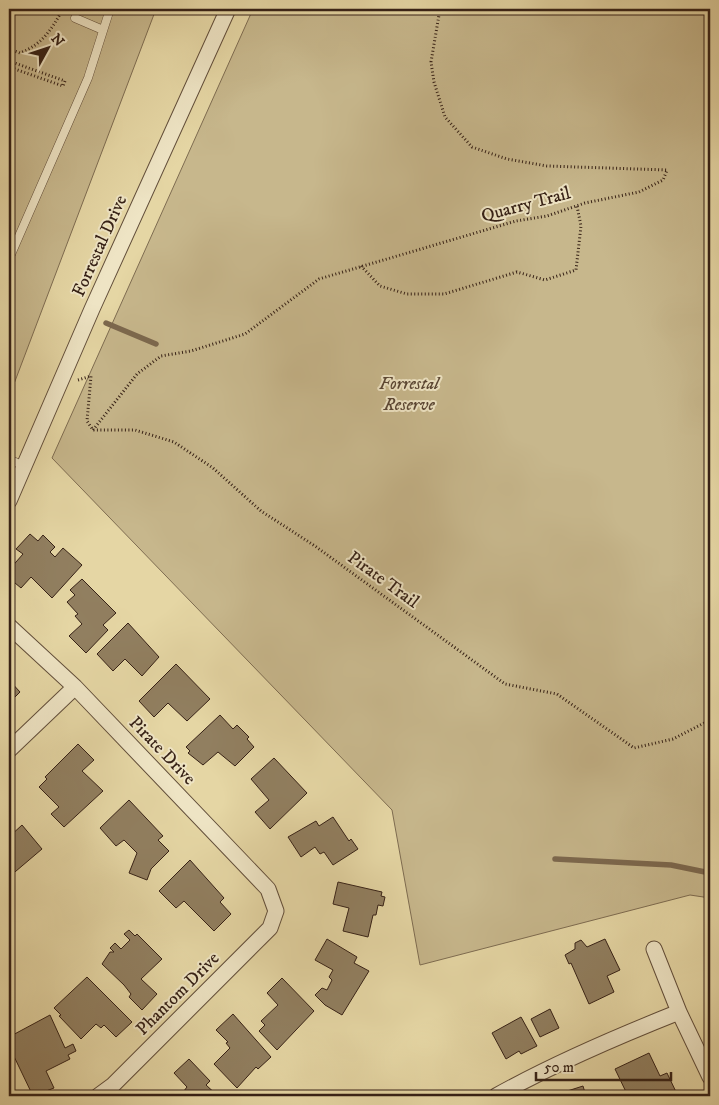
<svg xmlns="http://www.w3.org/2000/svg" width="719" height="1105" viewBox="0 0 719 1105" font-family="'IM FELL DW Pica',serif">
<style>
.green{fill:#c7b78c;stroke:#7e6c51}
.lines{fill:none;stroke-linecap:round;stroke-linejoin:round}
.stream{stroke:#7c684e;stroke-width:5.5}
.building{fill:#917f60;stroke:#362116}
.service-casing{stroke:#624e3a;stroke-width:9}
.minor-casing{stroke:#624e3a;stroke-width:17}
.path{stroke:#362116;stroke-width:3;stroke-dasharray:1 2.5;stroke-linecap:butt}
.service{stroke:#eee4c4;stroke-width:8}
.minor{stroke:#eee4c4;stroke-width:15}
.labels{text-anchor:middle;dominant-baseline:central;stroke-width:4;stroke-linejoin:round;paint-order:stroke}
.street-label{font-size:18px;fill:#362116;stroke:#eee4c4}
.park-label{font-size:18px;font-style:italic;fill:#5a4634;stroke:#eee4c4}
</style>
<rect width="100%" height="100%" fill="#e5d6a4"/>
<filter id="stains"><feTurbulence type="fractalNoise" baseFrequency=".004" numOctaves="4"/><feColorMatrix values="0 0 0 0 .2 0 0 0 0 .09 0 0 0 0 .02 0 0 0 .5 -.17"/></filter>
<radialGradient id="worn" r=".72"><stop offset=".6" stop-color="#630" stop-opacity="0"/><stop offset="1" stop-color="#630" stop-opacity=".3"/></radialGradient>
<path class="green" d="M9,9H156L9,397Z
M253,9H710V898L690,895L420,965L392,810L52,458Z"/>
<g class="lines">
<path class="stream" d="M106,323L156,344
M555,859L671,865L710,873"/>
</g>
<path class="building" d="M30,534L38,541L43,535L55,547L50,552L55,557L63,548L82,565L52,598L31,577L21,588L9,578V570L23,554L16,549Z
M82,579L116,613L103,625L108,630L86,653L69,636L82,624L75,616L78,614L67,602L75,595L70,590Z
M128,623L159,657L142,676L125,659L113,671L97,654Z
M176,664L210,699L187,721L168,703L154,717L139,701Z
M9,680L20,692L9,703Z
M220,715L233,729L237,725L249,737L247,739L254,747L235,766L218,752L203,765L188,753L190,751L186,747Z
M78,744L94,760L82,771L103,791L64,827L51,814L59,807L39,787L47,779L45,777Z
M274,758L307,793L270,829L255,812L269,800L251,779Z
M129,800L163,836L158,840L169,851L151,869L147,880L129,873L137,853L124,840L116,846L100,828Z
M333,817L349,841L351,839L358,849L333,865L324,852L320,854L315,847L301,857L288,837L316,821L319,826Z
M22,825L42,849L9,877V837Z
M190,860L224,898L220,902L231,914L214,931L184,901L176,908L159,891Z
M338,882L382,892L381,896L385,897L383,906L378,905L376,915H373L368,937L343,931L349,908L333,904Z
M129,930L135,936L137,934L162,959L141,979L157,994L142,1010L129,997L131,994L124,985L102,964L110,952H114L110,948L115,943L121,949L130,940L124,934Z
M327,939L357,957L354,963L369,971L342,1015L325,1005L315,995L322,988L327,990L332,980L329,977L333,970L315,960Z
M605,939L620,970L607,976L614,992L589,1004L571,963L569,964L565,955L575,949V943L581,940L587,947Z
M87,977L132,1022L116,1037L104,1025L101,1028L96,1024L81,1039L59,1016L61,1015L54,1008Z
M282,978L314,1011L277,1050L259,1031L265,1025L261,1021L278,1005L267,993Z
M550,1009L559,1028L540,1037L531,1019Z
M233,1014L271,1057L258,1069L256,1067L237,1088L214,1064L230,1048L226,1043L228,1042L216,1030Z
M50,1015L65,1048L73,1044L76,1051L68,1055L70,1059L46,1071L54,1088L33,1096L9,1046V1037Z
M521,1017L537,1046L521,1054L519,1051L506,1059L492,1033Z
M649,1053L660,1076L667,1073L678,1096H628L615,1069Z
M189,1059L210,1081L206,1085L218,1096H180L187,1087L174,1073Z
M583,1086L586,1096H558V1094Z"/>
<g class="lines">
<g class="service-casing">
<path id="service" d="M75,18L103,30
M9,259L88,78L110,9
M9,459L24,466"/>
</g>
<g class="minor-casing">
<path id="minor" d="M9,501L92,309L228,9
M9,626L75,687L268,889L276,911L270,928L113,1085L98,1096
M9,750L75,687
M654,949L679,1012L710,1077
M496,1096C555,1063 616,1037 679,1012"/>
</g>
<path class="path" d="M9,49L20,53C43,44 51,30 63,9
M9,61L65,81L63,86L9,67
M361,266L380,286L407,294H444L517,272L545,280L576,270L581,226L577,206
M78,380L91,376L87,421L93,430H135L174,442L213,468L261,511L315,546L505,684L557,694L634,748L673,739L710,720
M93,430L137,374L161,356L191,351L245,334L319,279L516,221L547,216L585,203L639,192L663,180L667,170L547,166L507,159L472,147L445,117L434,82L431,62L440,9"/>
<use href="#service" class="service"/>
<use href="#minor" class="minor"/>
</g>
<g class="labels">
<g class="street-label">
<text transform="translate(526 205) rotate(-15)">Quarry Trail</text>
<text transform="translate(100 246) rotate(-66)">Forrestal Drive</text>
<text transform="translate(383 580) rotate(36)">Pirate Trail</text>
<text transform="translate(162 751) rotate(46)">Pirate Drive</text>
<text transform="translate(178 994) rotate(-45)">Phantom Drive</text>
</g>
<g class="park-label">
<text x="409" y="384">Forrestal<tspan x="409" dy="21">Reserve</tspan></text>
</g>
</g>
<rect width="719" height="1105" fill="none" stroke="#e5d6a4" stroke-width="30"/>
<rect x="10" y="10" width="699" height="1085" fill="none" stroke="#362116" stroke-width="2.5"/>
<rect x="15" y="15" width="689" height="1075" fill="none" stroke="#362116"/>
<g transform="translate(48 48) rotate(50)" stroke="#eee4c4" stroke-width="4" paint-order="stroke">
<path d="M0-4L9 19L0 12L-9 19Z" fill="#362116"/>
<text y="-8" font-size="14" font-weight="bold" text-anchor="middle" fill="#362116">N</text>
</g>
<path d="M536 1072v8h135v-8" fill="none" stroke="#362116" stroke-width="2.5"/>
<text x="544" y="1072" font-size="15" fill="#362116" stroke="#eee4c4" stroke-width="4" paint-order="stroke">50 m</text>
<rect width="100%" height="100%" filter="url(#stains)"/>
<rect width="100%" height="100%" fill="url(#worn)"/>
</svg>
